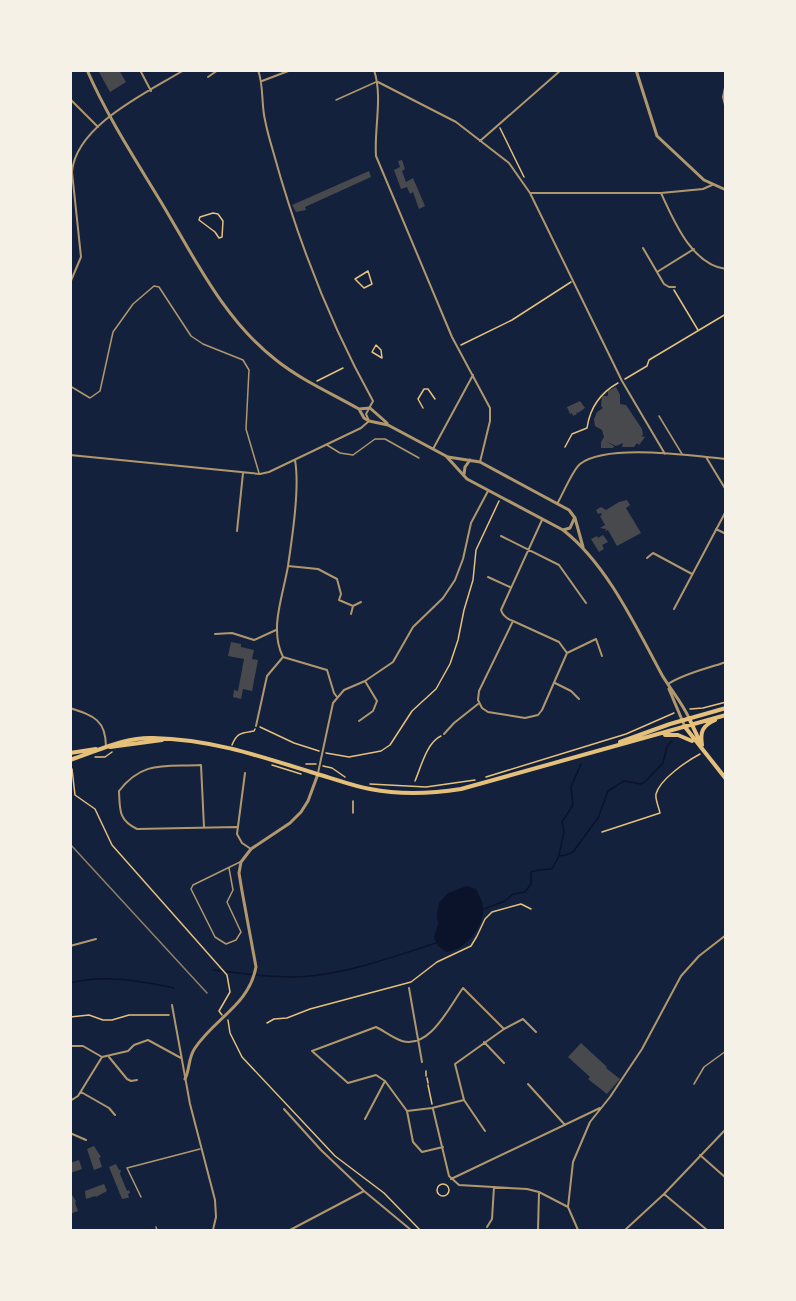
<svg xmlns="http://www.w3.org/2000/svg" width="796" height="1301" viewBox="0 0 796 1301" font-family="'Work Sans',sans-serif">
<style>
.water{fill:#0b132b}
.lines{fill:none;stroke-linecap:round;stroke-linejoin:round}
.stream{stroke:#0b132b;stroke-width:1.5}
.building{fill:#48494c}
.path{stroke:#e5c07b;stroke-width:1.5}
.service{stroke:#b1986c;stroke-width:1.5}
.minor{stroke:#b1986c;stroke-width:2}
.tertiary{stroke:#b1986c;stroke-width:3}
.secondary{stroke:#e5c07b;stroke-width:4}
.rail{stroke:#918062;stroke-width:1.5}
</style>
<rect width="100%" height="100%" fill="#14213d"/>
<path class="water" d="M467,886L476,889C478,894 483,901 483,907C485,926 465,951 446,952L438,946L434,938L438,924L437,915L439,903L448,893Z"/>
<g class="lines">
<path class="stream" d="M559,855L564,832L562,822L573,805L571,787L581,764
M484,909L505,901L513,894L525,892L531,884V872L538,870L552,869L559,856L566,855L573,852L598,818L608,791L624,781L641,784L645,782L663,763L667,746L672,741
M213,970C246,974 278,979 310,976C353,972 395,956 436,943
M70,983C105,974 140,981 174,988"/>
</g>
<path class="building" d="M101,70H119L126,82L110,92L99,72Z
M402,160L405,169L402,171L406,182L413,178L425,206L419,209L413,192L410,194L407,187L401,189L394,170L400,167L398,161Z
M369,171L371,177L305,207L306,210L296,212L292,205Z
M616,387L620,395V404L626,405L642,429L643,435L641,436L645,437L639,445L637,443L634,447H622L623,443L616,446L605,441L614,446L613,448H601V442L604,437L602,430L595,426L594,419L597,412L603,408L601,406L602,396H608V391Z
M580,401L585,408L578,413L576,412L577,414L573,416L572,413L570,414L567,407Z
M627,500L630,505L626,508L641,533L617,546L608,530L605,531L606,529L600,528L605,525L600,516L602,515L601,513L598,514L596,510L601,507L606,510L619,502Z
M603,535L608,542L602,545L604,549L599,552L591,539L597,536L598,538Z
M231,642L241,644V647L254,650L252,659L258,660L252,691L243,689L241,699L233,697L234,690L238,691L244,659L228,656Z
M581,1043L607,1067L606,1068L620,1079L607,1094L588,1079L590,1077L568,1057Z
M94,1146L101,1157L99,1158L102,1167L94,1170L87,1149Z
M79,1160L82,1169L70,1173V1163Z
M116,1164L119,1170H121L120,1174L127,1191L129,1190L130,1193L128,1194L129,1198H127L122,1199L109,1167Z
M104,1184L107,1191L96,1197L95,1196L86,1199L85,1191Z
M70,1192L76,1201L75,1203L78,1211L70,1214Z"/>
<g class="lines">
<path class="path" d="M500,128L524,177
M213,213L218,214L223,221L222,237L219,238L215,232L199,220L200,217Z
M368,271L372,284L364,288L355,279Z
M674,290L698,330
M376,345L381,350L382,358L372,352Z
M461,345L512,320L571,282
M625,379L647,366L649,360L726,314
M317,381L343,368
M423,408L418,399L424,389H428L435,399
M565,447L572,434L587,428C590,407 600,393 618,383
M690,709L703,708L726,702
M260,727L294,743L319,751
M232,745C237,732 242,733 254,731L255,729
M326,753L349,757L381,751L390,745L412,711L436,689L450,664L458,640L464,610L473,580L476,550L499,501
M95,757H105L112,752
M306,764H316
M272,765L301,774
M323,766L332,768L345,777
M72,769L75,795L95,809L112,845L227,975L230,992L219,1011L222,1015
M486,777L626,734L674,713
M415,781C421,767 427,742 441,736
M370,784L426,787L475,780
M353,801V813
M602,832L660,813C659,807 655,800 656,794C660,779 687,761 700,754
M70,1017L89,1015L103,1020H112L129,1015H169
M228,1020L230,1033L242,1057L335,1156L384,1193L420,1230
M267,1023L274,1019L287,1018L310,1009L411,982L437,962L471,946L477,936L485,919L492,912L521,904L531,909
M426,1071V1076
M427,1078L428,1083
M428,1085L432,1104
M437 1190a6 6 0 1 1 12 0a6 6 0 1 1-12 0Z"/>
<path class="service" d="M336,100L376,82
M70,386L90,398L100,391L113,332L133,304L154,286L159,287L191,336L203,344L243,360L249,370L246,429L259,473
M659,416L682,454
M327,445L340,453L353,455L375,439H385L419,458
M229,868L233,890L227,902L241,932L236,940L226,944L215,937L191,889L193,885L240,862
M694,1084L704,1067L726,1051
M141,1197L127,1168L200,1149
M156,1227L157,1230"/>
<path class="minor" d="M140,70L151,91
M374,70C383,97 374,128 376,156L452,337L490,408V421L480,462
M208,77L218,70
M262,81L291,70
M378,82L456,122L509,163L530,193H661L703,189L712,185
M726,83L723,97L726,109
M70,99L98,127
M480,141L561,70
M530,193L622,381L665,454
M661,193C674,221 692,265 726,269
M643,248L664,284L669,287H675
M657,272L694,249
M70,283L81,257L72,172C76,125 148,92 184,70
M433,449L473,375
M70,455L260,474L269,472L361,428L369,421L366,414L373,401C329,322 297,238 273,151C270,141 267,130 265,120C261,103 264,86 258,70
M706,457L726,490
M557,504C563,494 572,471 580,464C607,443 692,456 726,459
M716,529L726,534
M237,531L243,473
M501,536L559,565L586,603
M647,558L653,553L692,574
M288,566L318,569L337,579L341,594L339,600L353,606L361,602
M488,577L510,587
M674,609L726,511
M351,614L353,606
M513,621L479,691L478,700L482,708L488,712L525,718L538,715L542,710L567,653L559,642L513,621C507,619 503,616 501,610L542,520
M215,634L232,633L254,640L276,630
M567,653L596,639L602,656
M283,657C269,629 283,596 288,566C292,538 300,488 295,460
M283,657L327,670L334,693L337,697
M555,683L571,691L579,699
M668,684C685,673 706,669 726,662
M70,708C94,716 106,720 106,747
M359,721L373,711L377,701L365,681
M256,726L267,676L283,657
M444,734L454,723L478,704
M245,773L237,834L242,843L251,849
M318,773L333,703L344,690L365,681L393,662L413,627L443,598L455,580L463,559L471,523L488,491
M204,827L201,765C165,767 143,760 119,791C120,809 118,820 137,829L237,827
M70,946L96,939
M409,988L422,1062
M463,988L504,1029L455,1064L464,1100L432,1108L407,1111L385,1081L376,1075L348,1083L312,1051L376,1027C384,1031 393,1038 402,1041C430,1049 449,1007 463,988Z
M172,1005L190,1104L215,1200L216,1217L213,1230
M504,1029L523,1019L536,1032
M484,1042L504,1063
M70,1046H83L102,1057
M109,1057L127,1079L131,1081L137,1080
M528,1084L565,1125
M81,1092L109,1108L115,1115
M464,1100L485,1131
M70,1101L78,1096L102,1057L128,1051L134,1045L148,1040L181,1058
M284,1109L321,1150L364,1191L411,1230
M433,1109L449,1176L459,1185L527,1189L539,1192L568,1207
M407,1111L413,1142L422,1152L443,1147
M365,1119L385,1081
M70,1133L86,1140
M700,1155L726,1178
M451,1179L600,1108
M664,1194L707,1230
M487,1227L492,1219L494,1187
M290,1230L364,1191
M538,1230L539,1192
M578,1230L568,1207L573,1162L590,1122L610,1097L642,1049L681,976L699,956L726,935
M625,1230L664,1194L726,1129"/>
<path class="tertiary" d="M87,70C107,116 135,159 161,202C194,257 224,320 276,360C301,380 331,393 359,409
M636,70L657,136L704,180L726,190
M359,409L364,418L369,421L388,425L446,456L467,479L563,530C607,564 636,627 662,675C671,690 682,703 689,718
M359,409L370,408L387,423
M448,457L480,462L569,510L575,518L583,547
M464,474L465,467L470,460
M563,530L570,528L574,519
M669,689L685,727
M185,1079C190,1069 188,1058 195,1048C215,1018 249,1005 256,967L242,891L239,873L241,862L251,849L290,823L301,812L308,801L318,774"/>
<path class="secondary" d="M689,718L700,742
M685,727L726,779
M665,735H678L692,741
M620,742L670,724L726,708
M702,745C700,732 702,726 715,720
M110,747L162,740
M70,753L96,749
M70,760C98,751 124,737 153,738C211,739 263,757 317,774C335,779 352,786 370,789C400,795 430,794 461,789L726,715"/>
<path class="rail" d="M70,844L207,993"/>
</g>
<rect width="796" height="1301" fill="none" stroke="#f6f1e7" stroke-width="144"/>
</svg>
